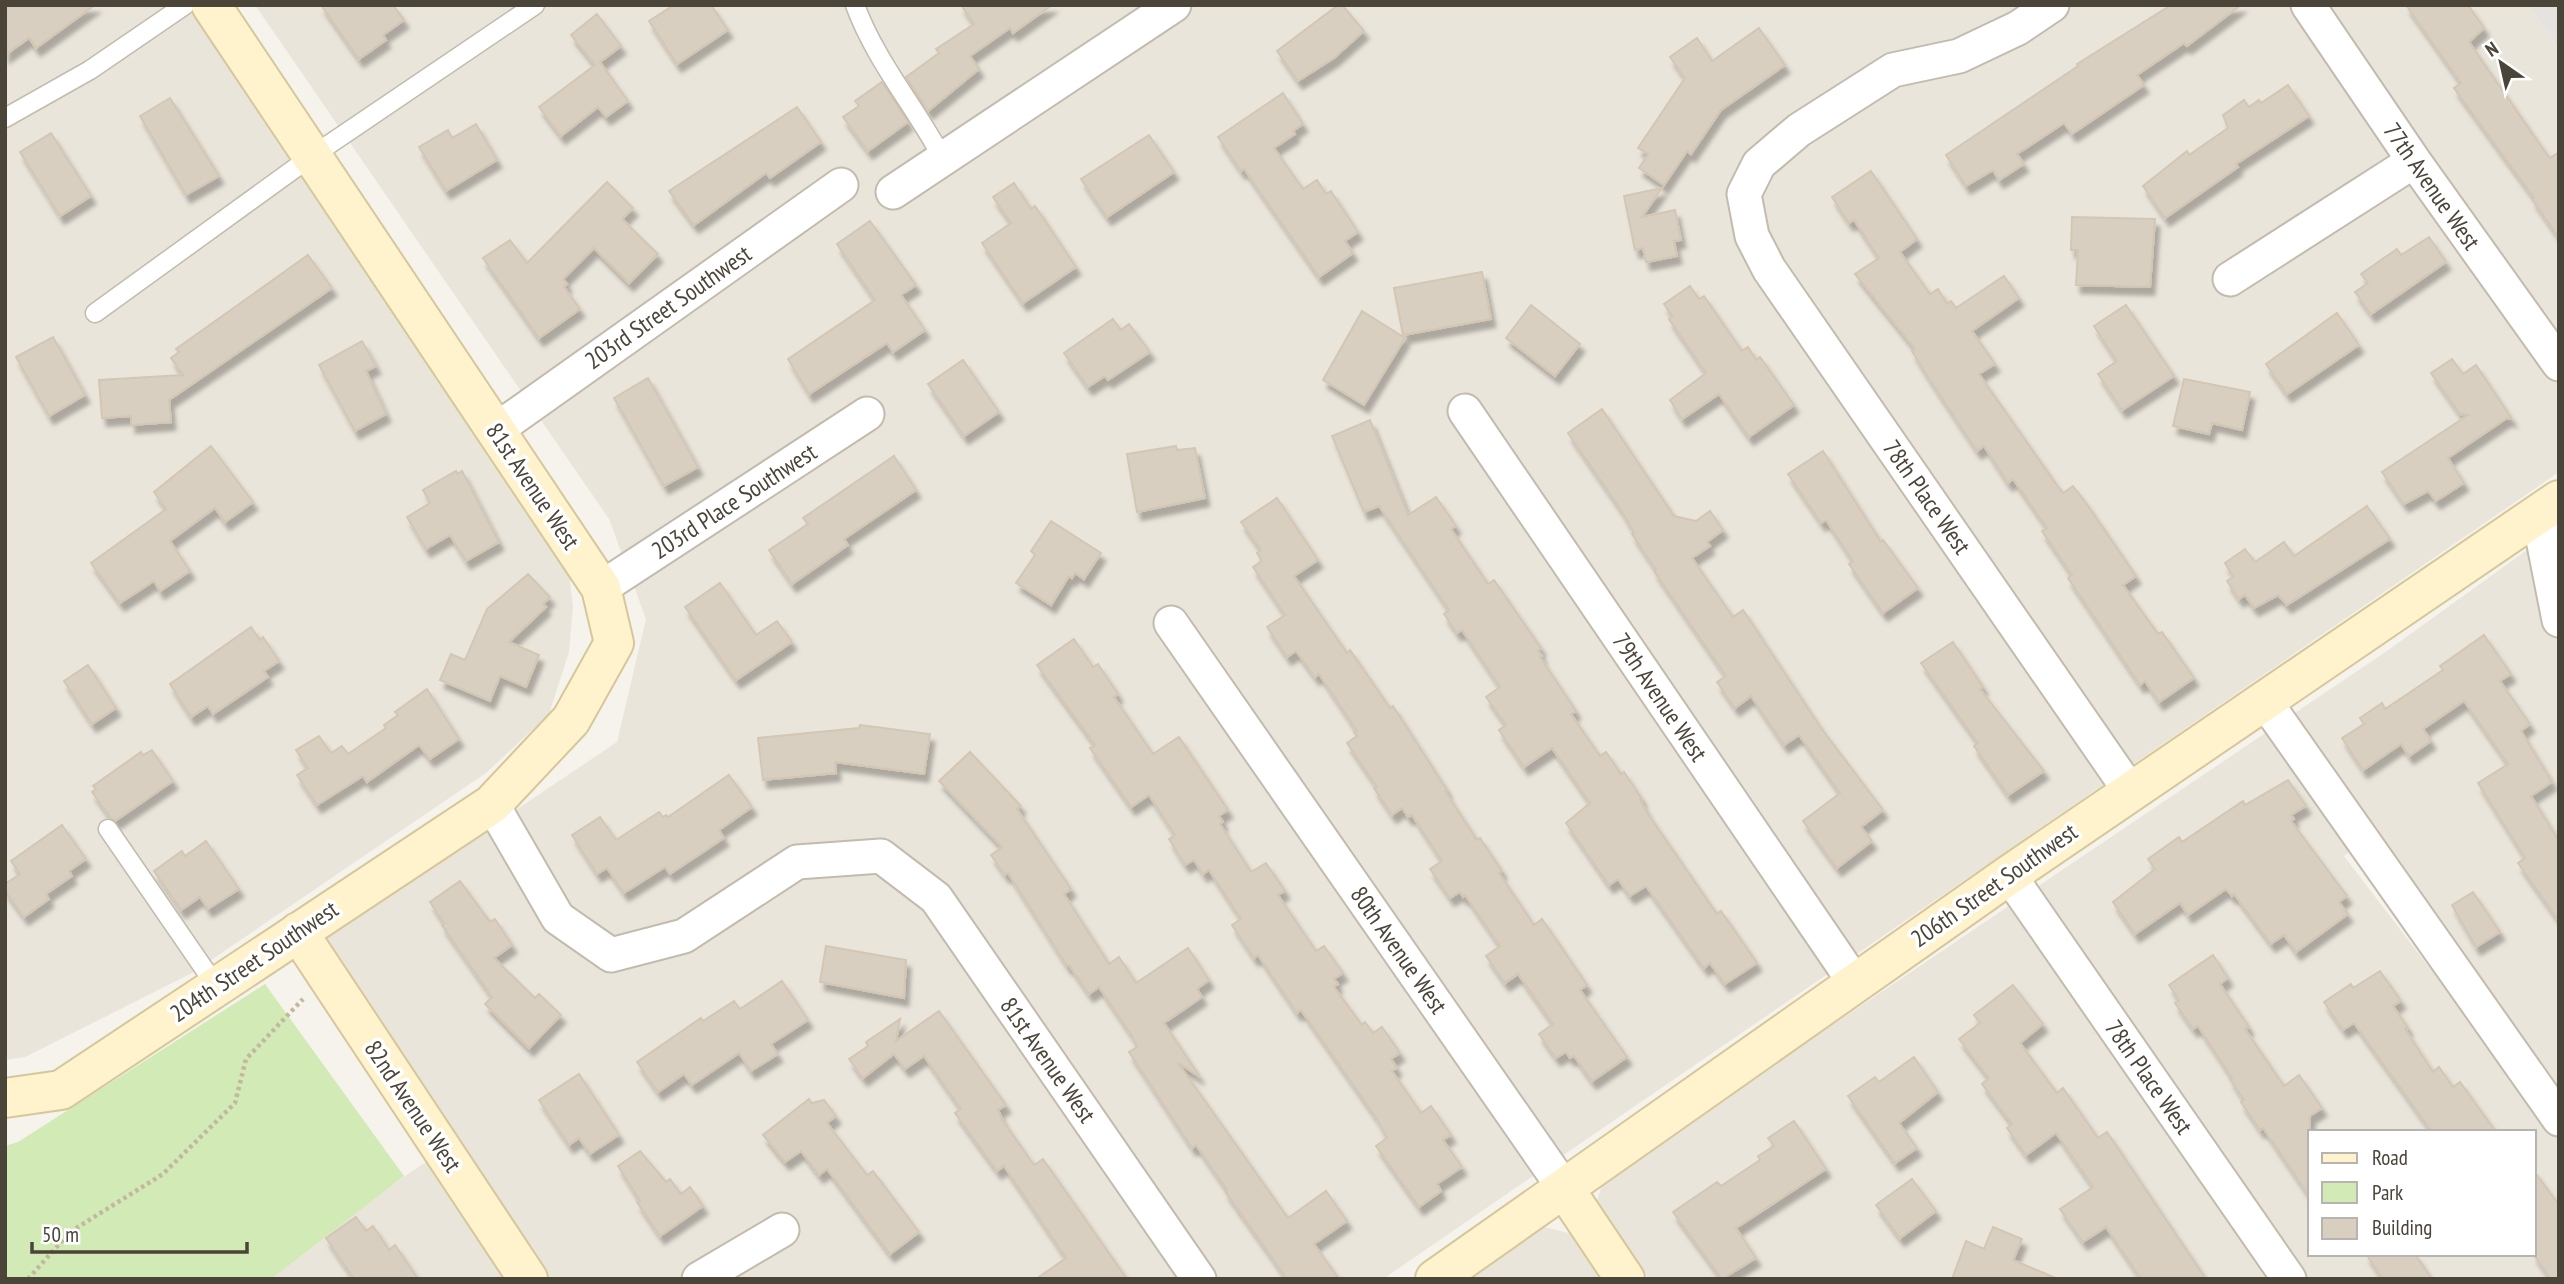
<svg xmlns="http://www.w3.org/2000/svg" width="2564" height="1284" viewBox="0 0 2564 1284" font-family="'PT Sans Narrow',sans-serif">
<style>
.residential{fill:#eae5da;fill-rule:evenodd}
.green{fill:#d2eab5}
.parking{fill:#e5e3e0}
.building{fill:#d8cfc1;stroke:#d3c7b4;stroke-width:2;filter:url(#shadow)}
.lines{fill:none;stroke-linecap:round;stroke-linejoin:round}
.lane-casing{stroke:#c2bbae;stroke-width:21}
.street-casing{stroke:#c2bbae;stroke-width:37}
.secondary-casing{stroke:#d6c79b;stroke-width:42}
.path{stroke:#c4b79f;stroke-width:4.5;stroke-dasharray:3.5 3.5;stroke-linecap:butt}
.lane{stroke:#fff;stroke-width:18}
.street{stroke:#fff;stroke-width:33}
.secondary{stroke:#fff3cd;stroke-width:38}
.labels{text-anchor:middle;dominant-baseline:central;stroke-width:7;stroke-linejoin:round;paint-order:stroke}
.street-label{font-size:24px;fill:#4b4439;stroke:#fff}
</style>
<defs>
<filter id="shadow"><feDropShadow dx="4.5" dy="8" stdDeviation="2" flood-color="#0004"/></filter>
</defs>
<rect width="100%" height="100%" fill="#f6f3ec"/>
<path class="residential" d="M5,5H186L540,521L569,573L573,607L569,652L549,714L486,773L192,973L25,1057L5,1060Z
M255,5H2529L2559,49V472L1383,1279H253L454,1143L321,941L617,742L646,619L609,519Z
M2559,527V1102L2377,833L2344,856L2559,1137V1279H1649L1596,1204L1604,1179L2384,653ZM2310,1132H2534V1254H2310Z
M1540,1226L1577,1235L1607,1279H1465Z"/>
<path class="green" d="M265,984L404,1176L271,1279H5V1146L18,1142Z"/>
<path class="parking" d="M2529,5H2559V49Z"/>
<path class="building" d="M5,5H95L36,48L29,38L5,55Z
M321,5H393L404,20L383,35L386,40L359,59Z
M674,5H711L728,30L677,64L649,21Z
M961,5H1052L1013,33L1010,28L970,56L979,69L928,111L906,77L939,53L936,49L974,24Z
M1338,5H1342L1364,31L1334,58L1298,81L1277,51Z
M2171,5H2241L2187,46L2184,43L2137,75L2144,85L2072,134L2064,123L2017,154L2024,164L1999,180L1993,170L1966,186L1946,155L2078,66L2077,64Z
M2406,5H2468L2484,28L2469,42L2548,156L2550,158L2559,152V238L2532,199L2534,198L2454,88L2461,83Z
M597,14L621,46L600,62L628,101L606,117L598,107L561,136L539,107L595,65L571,35Z
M1759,28L1785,65L1721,110L1691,154L1687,151L1664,185L1639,168L1648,154L1638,148L1685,78L1670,57L1697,38L1712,61Z
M882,82L908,122L868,151L843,117L859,106L855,101Z
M2288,85L2309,116L2236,164L2238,167L2165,218L2143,186L2187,151L2189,155L2228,128L2223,115L2244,100L2249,107L2259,100L2261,103Z
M1283,93L1303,124L1293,131L1295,134L1274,148L1303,189L1317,180L1326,194L1331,191L1358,232L1345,241L1353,253L1319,277L1244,169L1241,171L1218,137Z
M170,98L219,176L186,195L140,116Z
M797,107L821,142L770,178L766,173L694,225L669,191Z
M476,124L497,160L446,191L419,147L448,130L452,138Z
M51,133L91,196L60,216L20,152Z
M1149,135L1174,172L1107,217L1081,179Z
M1871,171L1917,239L1900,252L1930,294L1938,289L1947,304L1951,301L1956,308L2004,276L2019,298L1972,331L1995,364L1979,374L2056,484L2063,493L2073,486L2086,503L2136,576L2123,585L2158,634L2162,632L2194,678L2159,702L2145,681L2140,685L2068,578L2072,575L2042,531L2047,528L2013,479L2008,483L1984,446L1977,451L1926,374L1912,351L1915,349L1855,274L1879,258L1854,220L1849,223L1832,197Z
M607,182L633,208L622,219L658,254L629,283L594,248L563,279L567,284L564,287L580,309L539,338L483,258L510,240L527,263Z
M1014,183L1031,209L1035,206L1076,267L1023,303L982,243L1011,223L993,197Z
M1662,188L1642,217L1675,210L1681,240L1674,241L1677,256L1646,262L1643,248L1635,250L1624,196Z
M2072,217L2155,219L2150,287L2076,285L2078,250H2071Z
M870,221L916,285L901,295L925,330L893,352L887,343L809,394L788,359L875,300L837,244Z
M2429,237L2446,262L2371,314L2355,292L2368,283L2361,274L2397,249L2401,255Z
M308,255L332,288L169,400L171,422L131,425V416L102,418L99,380L183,375L171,358L179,352L176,349Z
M1482,272L1491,319L1403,335L1394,288Z
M1690,286L1699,299L1704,296L1742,351L1748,347L1756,360L1760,357L1794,405L1749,437L1719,394L1682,419L1670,400L1706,373L1669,319L1672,316L1664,304Z
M1531,305L1580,344L1555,376L1506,338Z
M2126,305L2174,376L2122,410L2098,374L2117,361L2094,326Z
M1362,311L1405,338L1364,405L1323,380Z
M2337,313L2359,345L2287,394L2266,364Z
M1113,319L1121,330L1129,324L1150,352L1108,380L1105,376L1088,387L1064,353Z
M53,337L85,395L49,416L16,357Z
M362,341L376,366L366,371L386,414L355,431L319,365Z
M2452,359L2463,374L2476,365L2512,419L2507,418L2448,458L2464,483L2436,501L2428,491L2404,504L2382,472L2468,415L2460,414L2431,373Z
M963,360L999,412L964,436L928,384Z
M648,378L698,467L664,486L614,398Z
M2184,379L2250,392L2242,430L2212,423L2209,434L2173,426Z
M1602,409L1674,516L1696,521L1710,511L1723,530L1707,542L1710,546L1692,558L1733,617L1743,610L1821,728L1883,810L1861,827L1872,841L1837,868L1803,821L1840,793L1799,735L1784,745L1751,696L1735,708L1717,682L1726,676L1654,571L1656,570L1632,534L1634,533L1621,510L1568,433Z
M1370,420L1408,515L1436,497L1456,526L1451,529L1488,584L1494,580L1541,648L1538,651L1542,656L1540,657L1576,711L1571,714L1600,756L1606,752L1621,774L1624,772L1642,799L1640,800L1648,814L1717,914L1721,911L1757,963L1725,984L1710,963L1704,968L1646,886L1630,896L1618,879L1609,885L1566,823L1590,803L1552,748L1524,767L1499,730L1506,725L1486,697L1500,687L1462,630L1457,633L1444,614L1449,610L1379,506L1364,512L1332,436Z
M211,446L253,502L225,522L215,508L170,541L190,571L160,591L154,581L120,603L91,563L166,509L154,492Z
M1176,446L1177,450L1195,448L1205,498L1137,512L1127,454Z
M1823,451L1881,542L1883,540L1918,588L1883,613L1849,564L1853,561L1826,520L1821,523L1788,474Z
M894,456L916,490L844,539L848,545L792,584L769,550L808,524L803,518Z
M456,471L457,474L462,471L499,542L466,561L450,535L426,549L407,517L430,503L423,490Z
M1277,498L1318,560L1294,576L1347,653L1350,650L1390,708L1393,706L1447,790L1445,791L1477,840L1480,838L1502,871L1499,873L1534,925L1542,919L1587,985L1580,990L1627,1057L1592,1081L1574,1056L1570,1058L1566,1052L1556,1058L1539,1034L1553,1024L1518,974L1505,983L1486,956L1500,946L1465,895L1463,897L1460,892L1450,898L1430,869L1442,861L1412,815L1408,817L1402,808L1392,815L1374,788L1377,787L1347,743L1357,736L1354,732L1357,731L1319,674L1315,677L1296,651L1287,657L1267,627L1285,615L1253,567L1262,561L1257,553L1261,550L1241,522Z
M2367,506L2390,539L2287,605L2278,595L2254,608L2245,595L2239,599L2227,581L2233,577L2225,563L2245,549L2255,562L2284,542L2294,556Z
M1051,521L1101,553L1084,579L1075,573L1072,578L1069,576L1051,605L1016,583L1035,555L1031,551Z
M528,574L550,597L543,604L546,607L509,642L539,655L526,687L500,676L490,701L440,680L451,654L465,660L487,609Z
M720,583L756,635L777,621L792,642L736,680L685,607Z
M251,627L260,640L263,637L279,661L264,671L268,677L213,714L208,706L191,717L170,684Z
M2484,635L2511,674L2500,681L2530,724L2521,731L2552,782L2531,796L2559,841V921L2518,863L2525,858L2478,783L2508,764L2464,701L2423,729L2431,741L2409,756L2401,744L2363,770L2342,738L2364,724L2360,718L2382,703L2385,709L2443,670L2440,666Z
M1074,639L1093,667L1098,664L1118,694L1114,697L1153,754L1179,737L1228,810L1219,816L1223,822L1220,824L1251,872L1266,863L1285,891L1278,895L1316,951L1324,946L1343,973L1334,979L1338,984L1334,987L1362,1025L1365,1022L1373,1033L1382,1027L1400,1053L1391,1059L1397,1068L1392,1071L1421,1113L1431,1106L1451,1135L1443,1140L1462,1167L1437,1184L1441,1191L1419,1207L1376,1146L1387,1138L1377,1119L1301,1010L1297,1013L1258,955L1254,958L1232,925L1241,919L1209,870L1203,874L1194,860L1185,865L1169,839L1175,835L1149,795L1131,807L1090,748L1095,745L1037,665Z
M1953,642L1983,687L1980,689L2044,771L2008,795L1974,746L1978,743L1921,663Z
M88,665L116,708L92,724L64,681Z
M427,689L459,739L430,759L419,745L367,782L363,776L317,805L297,775L308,768L296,750L319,736L331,753L342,746L348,754L386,728L384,725L398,715L395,712Z
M860,725L930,734L924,774L835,762L836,773L763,780L758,738L859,728Z
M152,750L173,781L115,821L111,818L92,792L96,789L93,786L141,752L143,755Z
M970,752L1021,806L1017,809L1071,889L1064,894L1109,964L1119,957L1136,983L1188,948L1209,980L1197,989L1202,997L1164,1023L1200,1077L1178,1063L1288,1218L1326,1191L1347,1221L1314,1244L1339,1279H1287L1225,1191L1227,1190L1196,1145L1192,1148L1129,1052L1137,1047L1132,1036L1099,987L1089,994L1069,965L1067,966L1008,873L1005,875L991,855L1002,847L939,781Z
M729,775L752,807L719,830L724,838L670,874L665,867L624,893L607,868L597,874L572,835L600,817L616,840L659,812L663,817L666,815L668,817Z
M2288,780L2306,806L2291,815L2294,819L2291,821L2347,896L2339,902L2348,914L2296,952L2284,935L2271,944L2234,894L2232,896L2226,889L2188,915L2180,903L2135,934L2113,902L2155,869L2148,859L2179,837L2182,842L2243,801L2245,805Z
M62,825L86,859L69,871L72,876L46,894L49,899L24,917L5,891V884L20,874L11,861Z
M206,841L239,889L208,909L200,897L181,910L154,871L182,851L185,856Z
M460,881L490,922L495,919L512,945L494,958L535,998L539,994L561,1015L529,1048L485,1004L492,997L442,925L444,923L430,902Z
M2473,892L2500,932L2476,947L2452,905Z
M826,946L906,960L904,998L820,982Z
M2213,955L2228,978L2220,984L2249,1027L2245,1029L2284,1086L2299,1075L2322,1108L2310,1116V1197L2263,1128L2260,1130L2241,1102L2244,1100L2230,1079L2232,1078L2198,1026L2193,1029L2175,1003L2179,1000L2169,985Z
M2380,971L2401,1001L2393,1006L2408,1028L2405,1029L2433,1072L2439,1067L2453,1087L2460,1082L2496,1132H2432L2354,1023L2343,1030L2324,1002L2351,984L2353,988Z
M782,981L808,1020L771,1044L778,1054L751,1071L739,1053L692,1085L684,1074L658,1092L637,1062L701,1018L703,1021L734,1001L740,1009Z
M2013,985L2043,1024L2020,1043L2057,1093L2063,1088L2098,1138L2107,1132L2206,1279H2141L2106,1227L2083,1242L2060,1209L2093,1187L2056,1133L2026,1155L2007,1128L2012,1124L1982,1084L1989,1078L1959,1039L1980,1023L1974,1015Z
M939,1011L1006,1105L998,1110L1003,1121L1034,1165L1043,1159L1127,1279H1036L1066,1258L1004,1166L997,1171L955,1113L961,1109L924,1056L905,1069L894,1054L863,1078L849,1059L868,1046L866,1042L900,1019L896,1041Z
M1914,1057L1938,1092L1899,1123L1917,1148L1895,1163L1848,1096L1875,1077L1879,1082Z
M579,1074L619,1135L590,1154L579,1138L569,1145L539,1100Z
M809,1099L812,1103L824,1100L836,1116L827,1123L867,1175L873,1171L919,1232L890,1254L827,1169L819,1175L801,1151L785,1162L763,1135Z
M1794,1121L1826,1169L1736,1228L1756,1258L1722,1279L1673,1212L1717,1182L1721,1186L1760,1160L1758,1156L1774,1146L1768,1138Z
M640,1151L666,1182L670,1179L681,1194L690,1187L703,1206L660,1236L637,1202L640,1201L618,1166Z
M2534,1171L2559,1205V1279H2551L2534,1255Z
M1912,1179L1936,1211L1900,1238L1876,1205Z
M356,1217L366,1231L373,1226L389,1250L395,1245L418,1279H354L326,1238Z
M1993,1227L2022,1239L2013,1260L2058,1279H1952L1966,1241L1984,1249Z
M2366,1254H2415L2432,1279H2383Z"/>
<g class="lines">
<g class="lane-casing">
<path id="lane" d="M855,5C876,62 915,106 943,159
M5,118L90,70L185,5
M95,313L312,156L535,5
M108,829L216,986"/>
</g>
<g class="street-casing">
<path id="street" d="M2052,5L2018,28L1959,56L1893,70L1799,130L1759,164L1744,194L1752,236L1769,269L2130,791
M2308,5L2414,161L2559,364
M893,192L1174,5
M2230,279L2414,161
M1465,411L1855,983
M496,430L841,185
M2538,514L2559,620
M601,588L867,414
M1171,623L1564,1188
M2264,700L2559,1119
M492,804L558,918L611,955L684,936L797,862L881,856L936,898L1199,1279
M2009,875L2289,1279
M699,1279L782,1230"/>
</g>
<g class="secondary-casing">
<path id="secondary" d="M298,932L528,1279
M5,1098L61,1090L492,804L571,720L614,643L601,588L211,5
M1564,1188L1625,1279
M1435,1279L2009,875L2559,500"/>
</g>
<path class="path" d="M28,1279L70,1232L163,1174L235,1103L246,1059L303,999"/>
<use href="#lane" class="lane"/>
<use href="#street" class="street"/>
<use href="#secondary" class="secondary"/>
</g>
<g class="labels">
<g class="street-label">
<text transform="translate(2432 186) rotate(55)">77th Avenue West</text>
<text transform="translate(668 307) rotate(-35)">203rd Street Southwest</text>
<text transform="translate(533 486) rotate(56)">81st Avenue West</text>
<text transform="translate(1927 497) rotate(55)">78th Place West</text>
<text transform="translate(734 501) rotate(-33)">203rd Place Southwest</text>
<text transform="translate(1660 697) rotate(56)">79th Avenue West</text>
<text transform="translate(1994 885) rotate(-35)">206th Street Southwest</text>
<text transform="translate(1399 950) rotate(55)">80th Avenue West</text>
<text transform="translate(254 961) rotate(-34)">204th Street Southwest</text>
<text transform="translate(1048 1060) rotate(55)">81st Avenue West</text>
<text transform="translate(2149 1077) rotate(55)">78th Place West</text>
<text transform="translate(413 1106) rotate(56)">82nd Avenue West</text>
</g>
</g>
<rect width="2564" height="1284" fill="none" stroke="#4b4439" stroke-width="14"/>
<rect x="2308" y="1130" width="228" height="126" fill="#ffffff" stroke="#b7b4b0" stroke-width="2"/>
<rect x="2322" y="1153" width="35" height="10" fill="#fff3cd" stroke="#b7b4b0" stroke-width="2"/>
<text x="2372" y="1165" font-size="21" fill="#4b4439">Road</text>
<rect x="2322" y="1182" width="35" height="21" fill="#d2eab5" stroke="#b7b4b0" stroke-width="2"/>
<text x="2372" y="1200" font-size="21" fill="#4b4439">Park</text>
<rect x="2322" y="1218" width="35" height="21" fill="#d8cfc1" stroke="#b7b4b0" stroke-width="2"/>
<text x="2372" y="1235" font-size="21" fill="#4b4439">Building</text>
<g transform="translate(2501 63) rotate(326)" stroke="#ffffff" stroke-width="5" paint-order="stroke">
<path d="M0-5L12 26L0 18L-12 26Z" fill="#4b4439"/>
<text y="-10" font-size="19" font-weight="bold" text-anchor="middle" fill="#4b4439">N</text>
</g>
<path d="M32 1242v10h215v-10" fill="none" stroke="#4b4439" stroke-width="3.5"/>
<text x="42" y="1242" font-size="21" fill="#4b4439" stroke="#ffffff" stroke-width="5" paint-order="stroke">50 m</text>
</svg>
